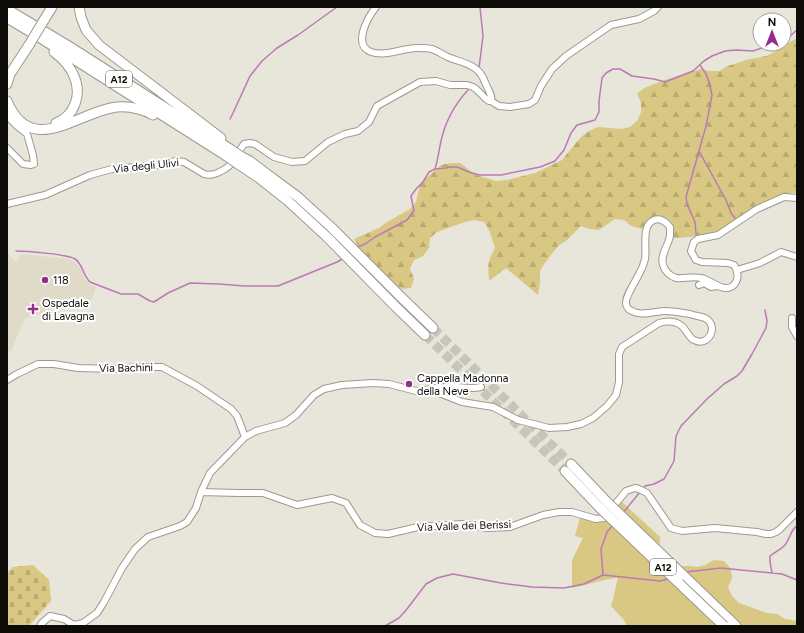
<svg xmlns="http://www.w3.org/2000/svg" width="804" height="633" viewBox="0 0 804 633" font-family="Figtree,sans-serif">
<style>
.built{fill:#dfdbc8}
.grass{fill:#d8c883}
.forest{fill:url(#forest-firs)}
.cemetery{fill:url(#cemetery-stones)}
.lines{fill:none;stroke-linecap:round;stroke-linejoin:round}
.stream{stroke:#bb7ab6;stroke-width:1.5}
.highway-tunnel{stroke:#c7c4ba;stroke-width:9;stroke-dasharray:9 4.5;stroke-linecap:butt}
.minor-casing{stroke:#9c9a8f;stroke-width:8}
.highway-casing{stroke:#9c9a8f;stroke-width:11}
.minor{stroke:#fff;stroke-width:6}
.highway{stroke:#fff;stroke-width:9}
.highway-bridge-casing{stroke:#9c9a8f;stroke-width:11;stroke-linecap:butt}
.highway-bridge{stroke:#fff;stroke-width:9}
.poi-dot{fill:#952d91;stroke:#fff;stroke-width:1.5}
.labels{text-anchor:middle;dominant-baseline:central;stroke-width:4;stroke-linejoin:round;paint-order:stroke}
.shield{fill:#fff;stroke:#565552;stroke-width:1}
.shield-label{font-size:10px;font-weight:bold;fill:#0d0c08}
.street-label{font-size:11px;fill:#0d0c08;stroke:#fff}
.poi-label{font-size:11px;fill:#0d0c08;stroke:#fff;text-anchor:start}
</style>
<defs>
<pattern id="forest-firs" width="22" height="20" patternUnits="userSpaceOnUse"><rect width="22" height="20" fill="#d8c883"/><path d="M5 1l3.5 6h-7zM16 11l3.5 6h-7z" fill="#b8ab70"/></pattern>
<pattern id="cemetery-stones" width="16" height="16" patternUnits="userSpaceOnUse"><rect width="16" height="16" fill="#d8c883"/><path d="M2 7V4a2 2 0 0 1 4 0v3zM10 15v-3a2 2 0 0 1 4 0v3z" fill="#b8ab70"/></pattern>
</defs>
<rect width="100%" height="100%" fill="#e8e5da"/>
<path class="built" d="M7,253H9L11,258L17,262L21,254L68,259L74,261L81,269L86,282L96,287L92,299L26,318L24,320L11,351H7Z"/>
<path class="grass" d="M621,501L660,537L659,559L679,566H689L698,567L705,565L714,560L724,561L731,569L732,578L728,587L732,596L739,603L767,613L777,614L785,619L797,621V626H627L624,620L611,606C614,597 615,588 618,578L609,579L572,588V560L583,538L575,536L580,518L594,521Z"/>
<path class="forest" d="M797,38V193C769,192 745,220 720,230C705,236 687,238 671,238C672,235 674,229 673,225C671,217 657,214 650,219C647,221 644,225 642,229L631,226L624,220L615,219L599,230L589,229L581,226L567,240L558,246L544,264L540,271V283L538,295L506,268L489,281C488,265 487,262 495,248L489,230L484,222L474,220L465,222L437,232L430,238L429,248L423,256L414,260L410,269L414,279L411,288L402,289L394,284L361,251L354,239L379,228L387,222L410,209L416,202L420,184L441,165L451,163H460L476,175L496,181L507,180L535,173L562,160L581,137L589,131L598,127L621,129L630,127L637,121L641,112V103L637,94L644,88L662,81L700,69L709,71H719L728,66L746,60L766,56L775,52L783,46Z"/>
<path class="cemetery" d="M33,565L49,580L51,601L29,626H7V573L13,567Z"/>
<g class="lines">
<path class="stream" d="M784,35L785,34L790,36L797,30
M479,68L483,36L480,7
M230,119L233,113L250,76L262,61L277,48L298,35L337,7
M699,151L726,200L731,213L735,218
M435,169C438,159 439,150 441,141C445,123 455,104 468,90
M696,234L695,222L687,204L686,197L706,126L712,95L709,82L706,74L700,65
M356,248L365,244L375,237L407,220L414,211L411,196L416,189L423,182L429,172L435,169L446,168L449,167H457L469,172L479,175H501L540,167L555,161L564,150L571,133L577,125L595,120L599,112V101L602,78L606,73L613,69H620L632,76L654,79L665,82L693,71L704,61L712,56L725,51L736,50L753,51L762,48L767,44
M16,251C25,251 67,254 75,259C83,264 83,276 90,282L121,294H138L150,301L154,302L168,293L190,283L219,284L244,286H278L337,262L344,258
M643,488L645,486L654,484L664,479L668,472L674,461L676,436L681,426L707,399L724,384L737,376L742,371L752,354L766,328L767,321L765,310
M623,513L640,492
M685,572L721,568L782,574L797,580
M772,573L770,562V556C775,552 780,550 784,546C790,540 790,530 797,526
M603,575L601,549L607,532L613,525
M385,626L399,618L407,609L426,584L437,578L453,574L501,583L532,587L564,588L584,584L603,575L660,581L668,579"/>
<path class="highway-tunnel" d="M433,328L571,464
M425,335L565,471"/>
<g class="minor-casing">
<path id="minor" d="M491,101L499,106L510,107L529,104L535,100L541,86L552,69L566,56L611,25L639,19L654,11L658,7
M7,116L17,126L27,134L33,155L34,164L31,165L23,164L7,148
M7,204L45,195L90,175L112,169L151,166L176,161L184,162L204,174C212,177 223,171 229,166L244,144L250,143L255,144L274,157L292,162L305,161L328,142L345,134L358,131L369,122L377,106L420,82L436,81L450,85H467L473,87L476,89L486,99L489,101H491C493,96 487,88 485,82C483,77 480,72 476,69C469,63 457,61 448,57C443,55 436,50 432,49C428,48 421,48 417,48C402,48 386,57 371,52C352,45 368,17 376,7
M737,270L760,263L781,252L797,257
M699,285L704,283L711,287L718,286
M792,318V327L797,336
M7,380L17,374L38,364H54L78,368L116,369L141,367H162L197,386L231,409L237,416L245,437
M425,390C436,387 446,386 458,387C466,388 472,389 481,387
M201,492L238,493H263L297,505L332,498L346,503L360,525L375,533L388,534L418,527L462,524L488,528L510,527L543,515L559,512H572L596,519L604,518L626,491L635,488L639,489L647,493L671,528L682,531L715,528L757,532L766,534H771L776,532L780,529L797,512
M40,626L42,623L50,616L64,619L74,625L83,623L97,613L104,602L122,568L135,549L148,537L180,526L187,522L196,508L201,492L210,473L245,437L256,431L285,423L296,415L314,395L324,389L342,385L373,383L389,384L420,392L439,393L462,402L493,407L518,420L549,428L567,427L581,424L593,418L607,406L616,395L619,382V354L622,347L659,323C670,320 680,321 686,331C688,334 691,339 694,340C708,348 720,326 705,318C700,316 695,316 690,314C682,313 674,311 666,311C654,311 641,317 630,310C628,309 626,306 626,303C625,296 638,278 641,270C643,267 644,262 645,259C647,247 641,225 654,220C661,217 666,222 670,227C670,230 670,233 670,236C668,246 660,255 663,265C665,271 670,276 676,278C682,279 693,276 701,278C712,280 727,297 736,282C739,276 738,271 734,265L728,263L702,262L696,260L691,251L694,242L698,239L718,235L757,209L784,197L797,198"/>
</g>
<g class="highway-casing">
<path id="highway" d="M79,7L81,17L86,30L99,45L221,138
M7,9L67,45L230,149
M7,18L39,37L225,155
M44,20L52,7
M54,52C62,58 70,66 74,76C82,94 75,116 56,123
M7,84L10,74L29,45
M7,101C30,156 73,116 111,108C126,105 140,108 153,115
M242,157L250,161L263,171L298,197L332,228L402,298L433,328
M238,164L259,178L288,201L326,236L396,307L425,335
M571,464L607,502
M565,471L601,509
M683,575L736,626"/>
</g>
<use href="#minor" class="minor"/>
<use href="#highway" class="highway"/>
<g class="highway-bridge-casing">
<path id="highway-bridge" d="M29,45L44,20
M230,149L242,157
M225,155L238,164
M607,502L683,575
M601,509L724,626"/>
</g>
<use href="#highway-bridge" class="highway-bridge"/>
</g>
<g class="poi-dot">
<circle cx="45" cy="280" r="4"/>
<path d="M31 303h4v4h4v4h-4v4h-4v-4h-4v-4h4z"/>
<circle cx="409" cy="384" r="4"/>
</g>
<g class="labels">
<g class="shield">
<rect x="106" y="71" width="26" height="16" rx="3"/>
<rect x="650" y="559" width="26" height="16" rx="3"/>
</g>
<g class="shield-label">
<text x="119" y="79">A12</text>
<text x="663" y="567">A12</text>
</g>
<g class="street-label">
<text transform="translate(146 166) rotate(-6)">Via degli Ulivi</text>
<text transform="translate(126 368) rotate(-1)">Via Bachini</text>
<text transform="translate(464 526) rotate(-2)">Via Valle dei Berissi</text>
</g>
<g class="poi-label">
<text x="53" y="280">118</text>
<text x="42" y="303">Ospedale<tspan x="42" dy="13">di Lavagna</tspan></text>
<text x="417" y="378">Cappella Madonna<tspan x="417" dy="13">della Neve</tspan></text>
</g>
</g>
<rect width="804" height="633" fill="none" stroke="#0d0c08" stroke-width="16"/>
<g transform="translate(772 32)"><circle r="19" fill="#ffffff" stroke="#9e9e9c"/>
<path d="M0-3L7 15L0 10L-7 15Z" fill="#952d91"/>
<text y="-6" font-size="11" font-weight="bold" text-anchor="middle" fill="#0d0c08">N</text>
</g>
</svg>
